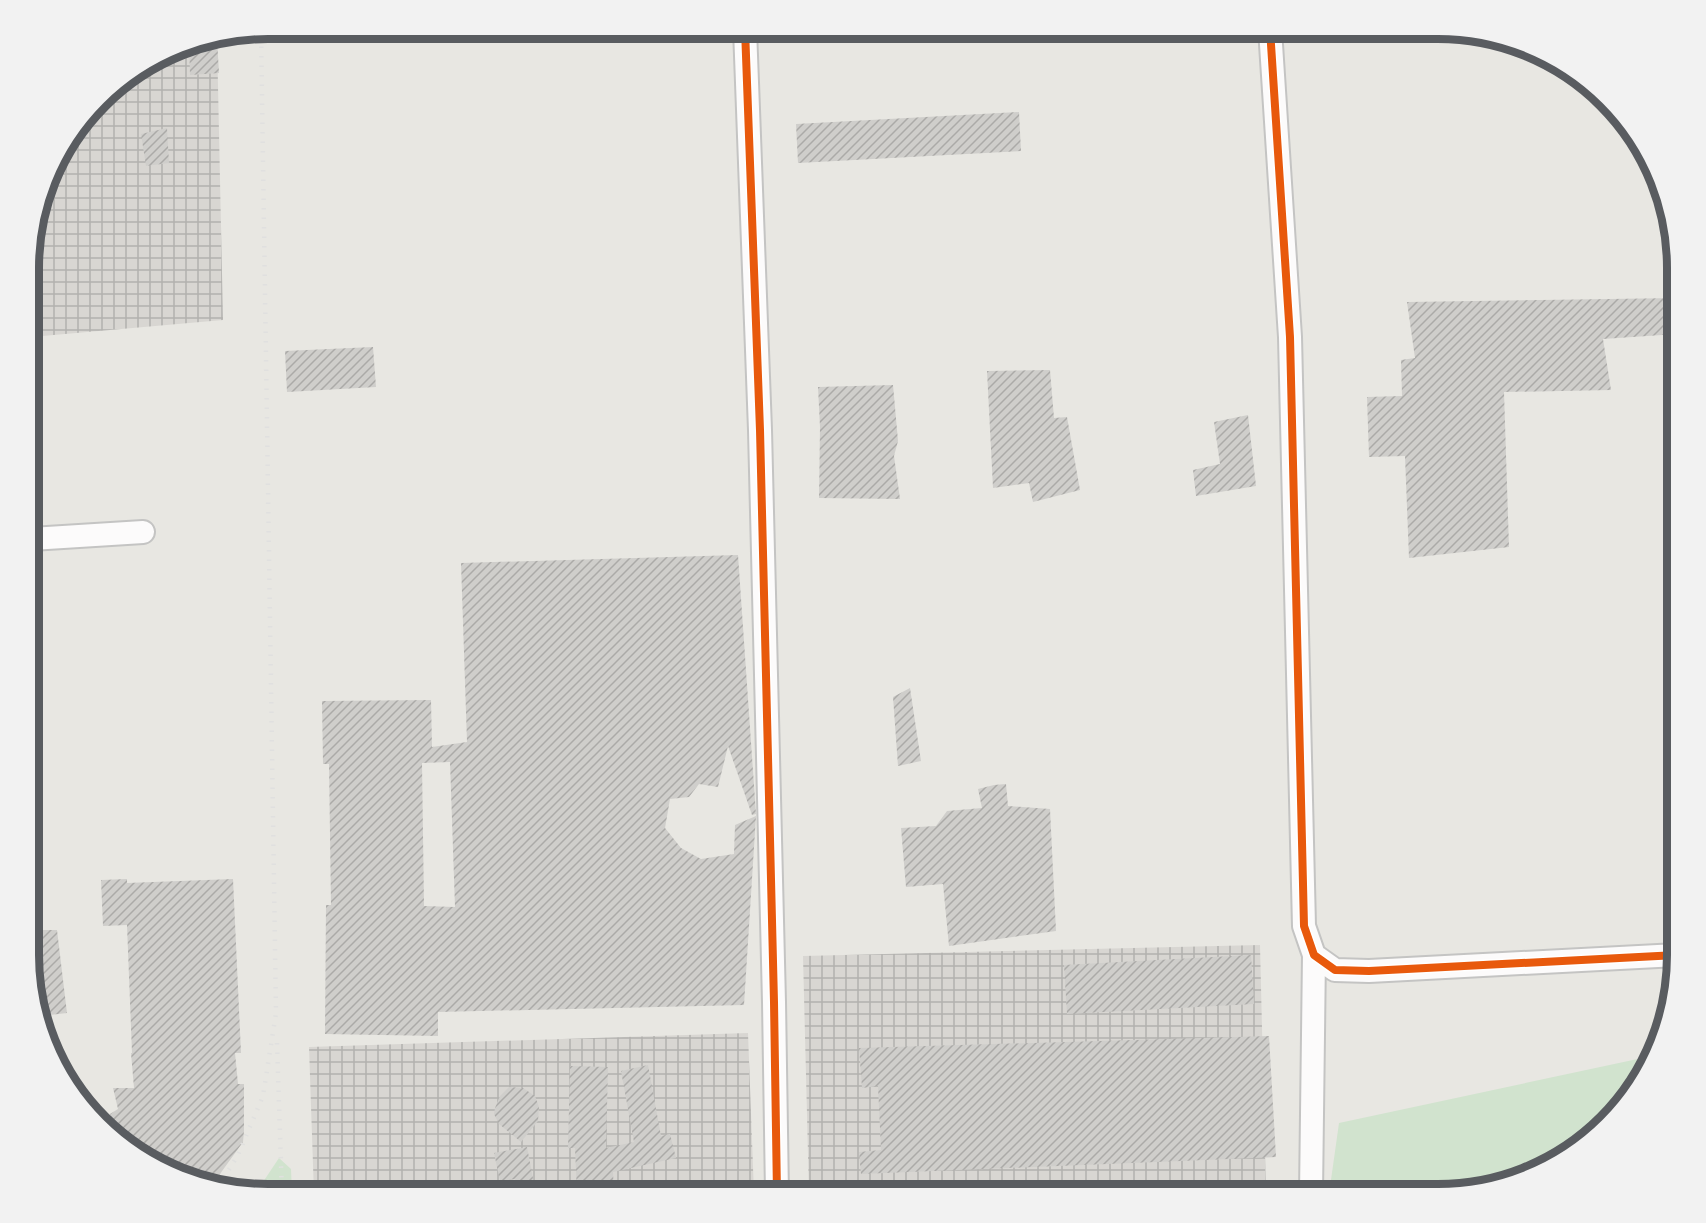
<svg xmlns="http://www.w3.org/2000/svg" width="1706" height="1223" viewBox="0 0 1706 1223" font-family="'Nunito Sans',sans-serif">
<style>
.industrial{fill:url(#industrial-grid)}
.grass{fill:#d1e3ce}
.building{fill:url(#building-hatch);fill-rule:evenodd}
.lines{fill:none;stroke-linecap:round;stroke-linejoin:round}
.minor-casing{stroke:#c4c4c3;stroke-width:26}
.minor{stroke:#fcfbfb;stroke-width:22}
.rail{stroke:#e0e0df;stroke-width:4.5;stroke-dasharray:1.5 8;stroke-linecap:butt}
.cycleway-casing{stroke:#fff;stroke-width:11}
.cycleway{stroke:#e8590c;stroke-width:8}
.rim{fill:none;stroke:#595c60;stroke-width:8}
</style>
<defs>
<pattern id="industrial-grid" width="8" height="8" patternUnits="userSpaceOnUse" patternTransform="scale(1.5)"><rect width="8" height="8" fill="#d8d6d2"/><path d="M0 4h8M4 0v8" fill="none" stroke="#b2b1ae"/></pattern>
<pattern id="building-hatch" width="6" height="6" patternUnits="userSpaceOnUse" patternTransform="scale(1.5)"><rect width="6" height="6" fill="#cfcecb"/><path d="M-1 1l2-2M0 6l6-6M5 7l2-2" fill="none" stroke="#abaaa8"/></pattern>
</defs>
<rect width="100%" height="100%" fill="#e8e7e2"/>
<path class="industrial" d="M217,39L223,320L31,337V237L53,162L110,88L177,47Z
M1260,945L1266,1194H809L803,956Z
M748,1033L754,1194H314L309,1047Z"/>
<path class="grass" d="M1647,1057L1648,1066L1628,1101L1544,1170L1438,1194H1329L1339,1123Z
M279,1158L291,1169L292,1194H255Z"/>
<path class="building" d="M217,39L219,73L190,75L189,44Z
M1019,112L1021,151L798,163L796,124Z
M167,128L169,163L146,166L141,134Z
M1677,298V334L1603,339L1611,390L1504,392L1509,547L1409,558L1405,456L1369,457L1367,397L1402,396L1401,360L1415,358L1407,302Z
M373,347L376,387L287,392L285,351Z
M1050,370L1054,418L1067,417L1080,490L1033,502L1029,483L993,488L987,371Z
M893,385L898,441L894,456L900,499L819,498L820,427L818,387Z
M1248,415L1256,486L1196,496L1193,470L1220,464L1214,422Z
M738,555L756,814L752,815L728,746L718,787L699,784L689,797L670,799L665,828L681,848L701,859L734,854L735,825L756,816L744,1005L438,1012V1036L325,1034L326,905H331L329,764H323L322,701L431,700L432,747L467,742L461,563ZM450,762L455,907L424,906L422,763Z
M910,688L921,761L898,766L893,697Z
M1006,784L1008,806L1050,809L1056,931L949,946L943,884L906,887L901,828L936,826L947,811L982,808L978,789L994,785Z
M127,879V883L233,879L241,1053H235L238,1084H244V1131L243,1142L212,1185L208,1184L205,1180L199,1182L177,1176L122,1145L118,1140L110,1114L118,1109L113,1088H134L131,1053H132L127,925L103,926L101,880Z
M31,930H57L67,1013L41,1016L31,986Z
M1251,955L1254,1004L1067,1014L1064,965Z
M1269,1036L1276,1157L861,1174L859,1152L881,1150L878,1086L862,1088L859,1048Z
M648,1065L661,1136L670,1134L676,1158L613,1172L614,1194H577L575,1148H568L570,1066L608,1067L606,1148L634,1142L621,1071Z
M509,1087L523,1088L535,1096L539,1107L538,1121L521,1142L499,1124L494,1114L495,1108L500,1096Z
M527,1147L536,1194H518L515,1179L500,1181L494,1153Z"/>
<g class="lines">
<g class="minor-casing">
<path id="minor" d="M745,29L760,430L774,1002L777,1194
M1270,29L1290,337L1304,926L1314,955L1335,970L1369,971L1677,955
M31,539L143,532
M1311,1194L1314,955"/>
</g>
<use href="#minor" class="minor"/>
<path class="rail" d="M277,1043L282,1194
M219,1186L238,1155L263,1096L276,1013L261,30"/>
<g class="cycleway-casing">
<path id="cycleway" d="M745,29L760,430L774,1002L777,1194
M1270,29L1290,337L1304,926L1314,955L1335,970L1369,971L1677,955"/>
</g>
<use href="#cycleway" class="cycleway"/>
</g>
<path d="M0 0H1706V1223H0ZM268 39H1438A229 229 0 0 1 1667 268V955A229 229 0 0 1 1438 1184H268A229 229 0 0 1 39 955V268A229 229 0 0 1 268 39Z" fill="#f2f2f2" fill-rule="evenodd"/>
<path class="rim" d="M268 39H1438A229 229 0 0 1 1667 268V955A229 229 0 0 1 1438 1184H268A229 229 0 0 1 39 955V268A229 229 0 0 1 268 39Z"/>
</svg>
